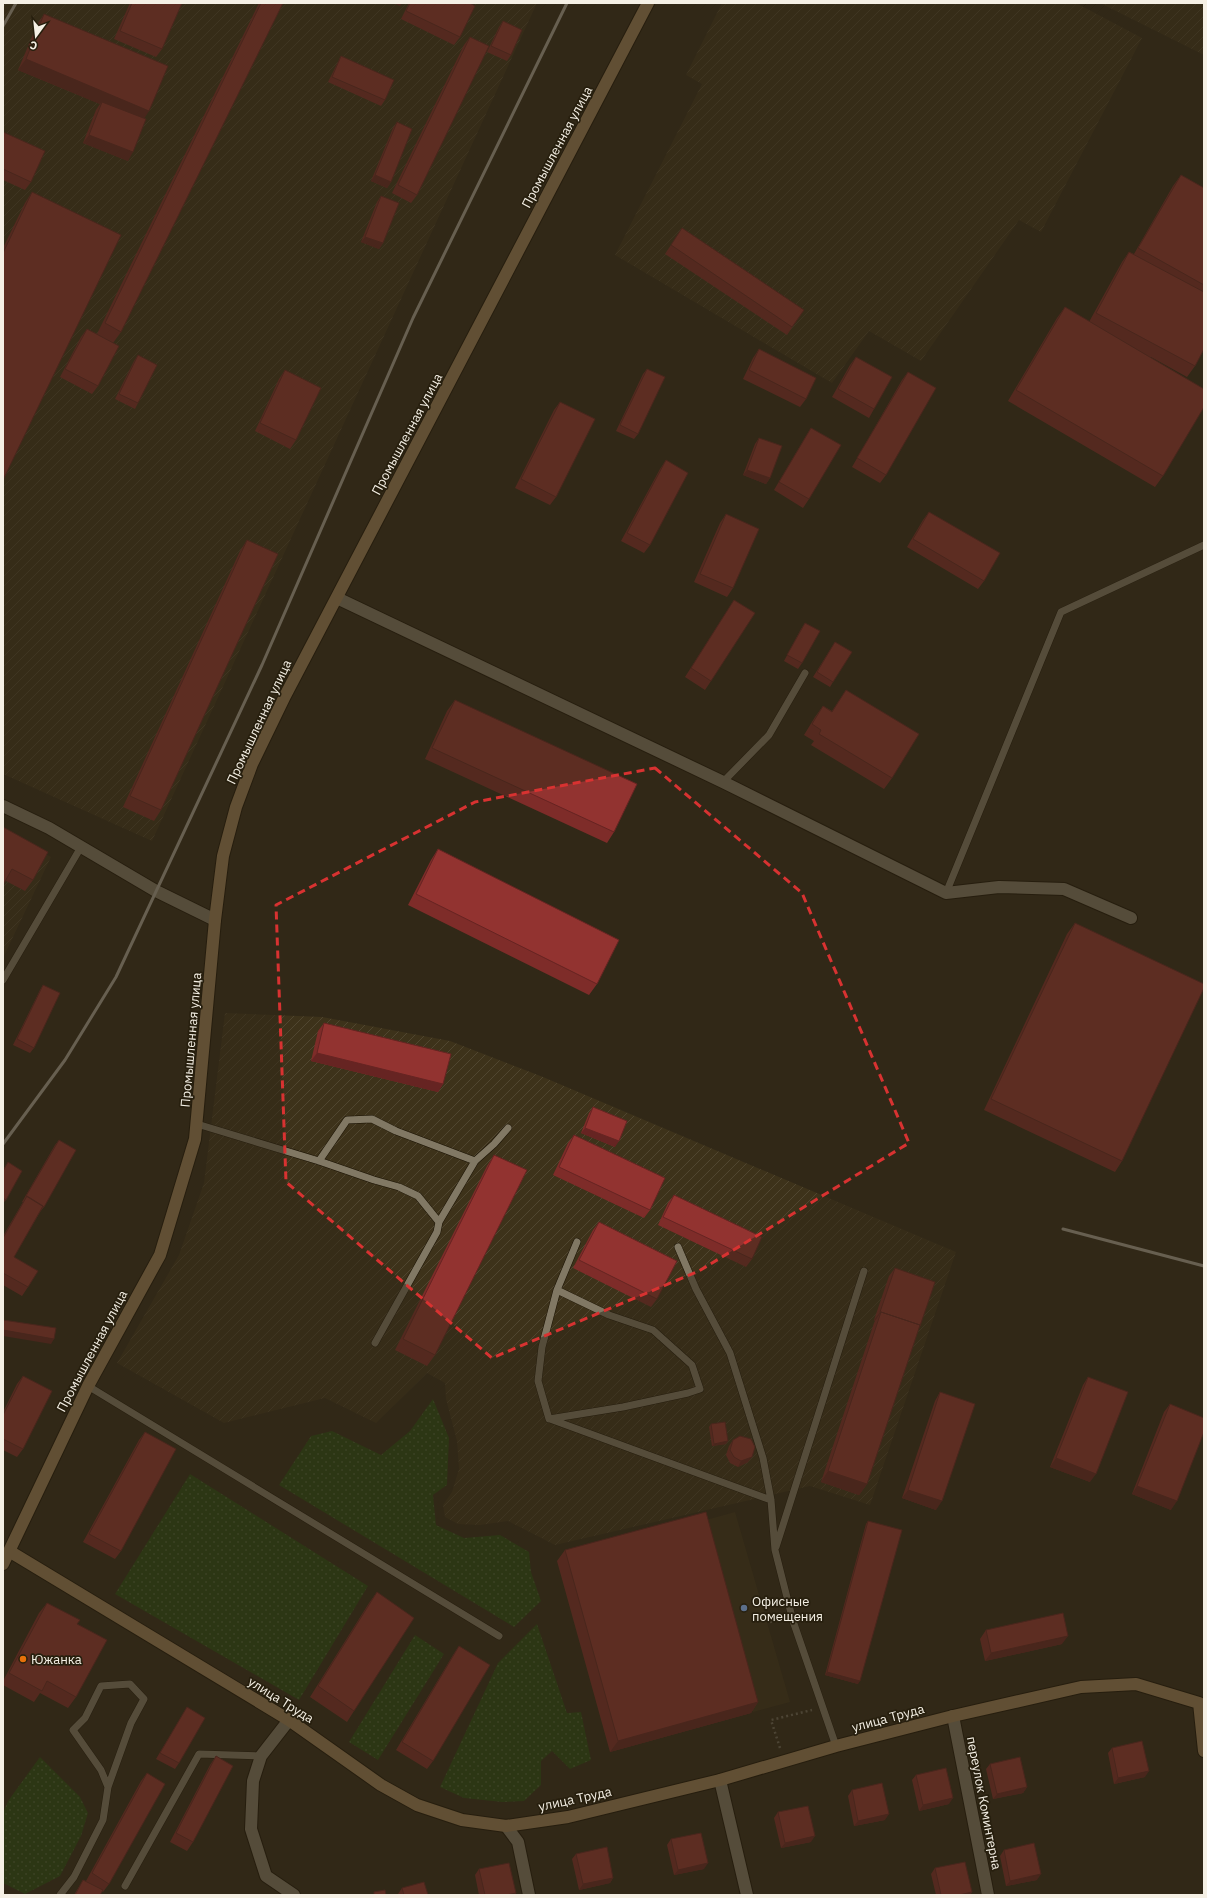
<svg xmlns="http://www.w3.org/2000/svg" width="1207" height="1898" viewBox="0 0 1207 1898" font-family="'IBM Plex Sans',sans-serif">
<style>
.built{fill:#3d321a}
.industrial{fill:url(#industrial-furrows)}
.park{fill:url(#park-dots)}
.lines{fill:none;stroke-linecap:round;stroke-linejoin:round}
.lane-casing{stroke:#191103;stroke-width:8}
.street-casing{stroke:#191103;stroke-width:14}
.secondary-casing{stroke:#191103;stroke-width:14}
.path{stroke:#6e6757;stroke-width:2.5;stroke-dasharray:2 3;stroke-linecap:butt}
.lane{stroke:#817864;stroke-width:7}
.street{stroke:#817864;stroke-width:12}
.secondary{stroke:#9c7f57;stroke-width:12}
.rail{stroke:#a8a294;stroke-width:3}
.wall{fill:#7e2c29}
.shaded-wall{fill:#662422}
.building{fill:#923330;stroke:#662422}
.marked{fill:none;stroke:#d83231;stroke-width:3;stroke-dasharray:8 5;stroke-linejoin:round}
.service-dot{fill:#5c6f8a;stroke:#271f0e;stroke-width:1.5}
.food-dot{fill:#e8710a;stroke:#271f0e;stroke-width:1.5}
.labels{text-anchor:middle;dominant-baseline:central;stroke-width:3.5;stroke-linejoin:round;paint-order:stroke}
.street-label{font-size:13px;fill:#f5f0e5;stroke:#271f0e}
.poi-label{font-size:13px;fill:#f5f0e5;stroke:#271f0e;text-anchor:start}
</style>
<defs>
<pattern id="industrial-furrows" width="10" height="10" patternUnits="userSpaceOnUse"><rect width="10" height="10" fill="#3d321a"/><path d="M-1 1l2-2M0 10L10 0M9 11l2-2" fill="none" stroke="#504630"/></pattern>
<pattern id="park-dots" width="8" height="8" patternUnits="userSpaceOnUse"><rect width="8" height="8" fill="#274710"/><path d="M2 2h.1M6 6h.1" fill="none" stroke="#476233" stroke-width="1.8" stroke-linecap="round"/></pattern>
</defs>
<rect width="100%" height="100%" fill="#312817"/>
<path class="built" d="M735,1512L790,1702L753,1712L699,1522Z"/>
<path class="industrial" d="M3,3H537L152,841L3,774Z
M722,3H1076L1142,38L1041,232L1019,220L921,361L869,331L832,383L615,255L702,84L686,75Z
M1100,3H1204V55Z
M3,832L51,857L3,958Z
M225,1013L322,1017L450,1041L543,1077L956,1252L870,1505L810,1486L555,1545L508,1521L480,1525L458,1524L445,1517L443,1505L452,1492L459,1469L457,1441L446,1399L445,1383L427,1373L376,1423L325,1398L224,1423L117,1363L179,1255L204,1183Z"/>
<path class="park" d="M433,1399L449,1438L447,1485L433,1495L436,1525L464,1538L500,1535L529,1552L531,1572L541,1601L514,1627L279,1485L311,1436L332,1431L381,1455L410,1431Z
M190,1474L368,1586L299,1700L115,1594Z
M537,1624L567,1713L581,1712L591,1760L570,1769L552,1751L541,1761V1785L524,1801L502,1802L464,1798L440,1787L498,1663Z
M415,1635L444,1654L378,1760L349,1742Z
M40,1757L80,1797L88,1813L81,1836L60,1876L25,1894L3,1883V1813L8,1801Z"/>
<g class="lines">
<g class="lane-casing">
<path id="lane" d="M723,782L769,735L805,673
M946,893L1061,612L1204,545
M3,980L81,847
M197,1124L319,1161L374,1180L399,1187L418,1196L439,1222L437,1232L375,1343
M319,1161L347,1120L372,1119L396,1131L475,1161L494,1144L508,1128
M439,1222L475,1161
M678,1247L696,1289L730,1353L763,1458L771,1500L775,1550L793,1621L836,1746
M557,1290L609,1315L653,1330L692,1365L700,1389L688,1393L623,1407L549,1419L538,1381L542,1347L557,1290L577,1242
M88,1386L499,1636
M550,1419L771,1500
M776,1547L864,1271
M125,1886L199,1754L261,1756
M60,1895L74,1877L103,1820L108,1787L131,1723L144,1699L130,1684L101,1686L85,1718L73,1730L101,1770L108,1787"/>
</g>
<g class="street-casing">
<path id="street" d="M337,598L723,782L946,893L999,887L1064,889L1131,918
M3,806L49,828L156,891L215,920
M953,1716L988,1895
M289,1720L261,1756L253,1781L251,1829L266,1876L294,1895
M720,1780L747,1895
M506,1826L518,1842L529,1895"/>
</g>
<g class="secondary-casing">
<path id="secondary" d="M9,1551L289,1720L381,1785L417,1805L462,1820L506,1826L568,1817L720,1780L836,1746L953,1716L1081,1687L1136,1684L1199,1703L1204,1751
M3,1564L88,1386L160,1255L195,1139L215,920L223,856L236,807L252,764L285,696L648,3"/>
</g>
<path class="path" d="M770,1622L779,1619
M780,1748L771,1720L812,1710"/>
<use href="#lane" class="lane"/>
<use href="#street" class="street"/>
<use href="#secondary" class="secondary"/>
<path class="rail" d="M3,26L16,3
M3,1144L65,1060L116,977L262,665L413,318L567,3
M1063,1229L1204,1266"/>
</g>
<path class="wall" d="M130,3H182L162,49L156,57L114,39Z
M259,3H283L121,332L113,343L98,386L92,394L60,377L81,337L87,329L97,334Z
M409,3H470L460,37L454,45L401,19Z
M44,14L144,118L128,161L83,143L96,110L100,104L18,70L37,25Z
M503,21L511,55L507,61L487,52L499,27Z
M470,37L417,195L411,203L392,193L464,45Z
M341,56L385,100L381,106L328,82Z
M397,122L391,182L387,188L371,181L393,128Z
M3,132L31,182L25,190L3,180Z
M1181,175L1204,188V349L1195,366L1187,377L1151,357L1163,476L1155,487L1008,401L1057,318L1065,307L1089,322L1122,262L1129,252L1134,254L1173,186Z
M32,192L3,480V248L25,203Z
M381,196L383,243L379,249L361,242L377,202Z
M682,228L804,310L787,335L665,254Z
M759,349L806,399L800,407L743,379L753,358Z
M138,355V403L135,409L115,399L134,361Z
M856,357L874,409L869,418L832,397L850,365Z
M647,369L638,434L634,439L616,431L643,374Z
M285,370L296,440L290,449L255,431L279,379Z
M908,372L886,475L880,483L852,467L902,380Z
M560,402L556,497L550,505L515,488L554,410Z
M811,428L809,499L803,508L774,490L806,436Z
M759,438L770,478L766,484L743,475L755,444Z
M666,460L650,545L644,553L621,541L660,469Z
M929,512L984,581L978,589L907,547L923,520Z
M726,514L733,588L727,597L694,582L720,523Z
M247,540L161,810L154,821L123,807L240,551Z
M734,600L711,681L705,690L685,677Z
M805,623L802,663L798,669L784,661L801,629Z
M835,642L833,682L830,687L813,677Z
M846,690L892,778L884,789L811,745L814,741L804,735L815,717L823,706L832,711Z
M455,700L614,832L607,843L425,759L447,711Z
M3,827L33,880L25,891L6,881Z
M438,849L597,984L589,995L408,905L431,860Z
M1075,923L1122,1161L1115,1172L984,1110L1067,934Z
M43,985L34,1048L30,1053L13,1045L40,990Z
M324,1023L443,1084L438,1092L311,1061L318,1031Z
M593,1107L615,1147L581,1133L589,1113Z
M574,1135L650,1210L644,1218L553,1175L568,1143Z
M59,1140L44,1207L40,1212L14,1257L28,1287L22,1296L3,1285V1236L23,1202H22L55,1145Z
M494,1155L435,1355L427,1366L395,1350L487,1166Z
M8,1162L6,1200L3,1203V1170Z
M674,1195L752,1259L746,1267L658,1225L668,1203Z
M599,1222L657,1299L651,1307L573,1268L593,1230Z
M895,1268L920,1326L919,1328L867,1484L859,1495L821,1482L874,1323L875,1321L874,1320L889,1276Z
M23,1376V1449L17,1457L3,1450V1412L17,1384Z
M1088,1377L1090,1482L1050,1467L1083,1385Z
M940,1392L936,1510L902,1498L935,1401Z
M1170,1404L1171,1510L1132,1494L1164,1412Z
M711,1424L726,1444L712,1446L709,1427Z
M145,1432L121,1551L115,1559L83,1542L139,1440Z
M733,1440L748,1462L738,1467L730,1463L726,1455L729,1446Z
M868,1521L858,1684L825,1675L866,1524Z
M565,1550L758,1702L751,1713L610,1752L557,1561Z
M377,1592L354,1711L347,1722L310,1697L369,1603Z
M47,1603L77,1624L76,1697L68,1708L40,1693L34,1702L3,1685V1681L39,1613Z
M986,1630L1062,1644L985,1661L980,1639Z
M459,1646L433,1761L427,1769L396,1750L453,1655Z
M187,1707L179,1763L175,1769L156,1759Z
M1112,1748L1145,1777L1114,1784L1108,1753Z
M216,1756L193,1842L187,1851L170,1842L210,1765Z
M990,1764L1027,1787L1023,1793L993,1799L986,1769Z
M147,1773L109,1884L103,1892L102,1891L100,1895H74L83,1880L86,1881L141,1781Z
M916,1775L949,1804L919,1811L912,1780Z
M852,1790L885,1820L854,1826L848,1796Z
M778,1812L811,1842L781,1848L774,1818Z
M671,1839L704,1869L674,1875L667,1845Z
M1004,1850L1037,1880L1006,1886L1000,1856Z
M576,1854L613,1878L610,1883L579,1890L572,1859Z
M935,1868L972,1892L970,1895H936L931,1874Z
M479,1869L516,1893L514,1895H479L475,1875Z
M402,1888L428,1895H398V1894Z"/>
<path class="shaded-wall" d="M393,3H402L400,6Z
M26,59L149,111L142,122L102,102L100,104L18,70Z
M89,135L133,152L128,161L83,143Z
M375,175L391,182L387,188L371,181Z
M365,237L383,243L379,249L361,242Z
M747,470L770,478L766,484L743,475Z
M317,1053L443,1084L438,1092L311,1061Z
M585,1128L619,1141L615,1147L581,1133Z
M880,1312H881L875,1321L874,1320Z
M3,1330L54,1339L51,1344L3,1336Z
M728,1441L726,1444L712,1446L714,1444Z
M752,1457L748,1462L738,1467L741,1461Z
M1056,1458L1096,1474L1090,1482L1050,1467Z
M828,1471L867,1484L859,1495L821,1482Z
M1137,1486L1177,1501L1171,1510L1132,1494Z
M908,1490L942,1501L936,1510L902,1498Z
M1068,1636L1062,1644L985,1661L991,1653Z
M827,1672L860,1681L858,1684L825,1675Z
M758,1702L751,1713L610,1752L618,1741Z
M1149,1771L1145,1777L1114,1784L1118,1778Z
M1027,1787L1023,1793L993,1799L997,1794Z
M953,1798L949,1804L919,1811L923,1805Z
M889,1814L885,1820L854,1826L858,1821Z
M815,1836L811,1842L781,1848L785,1843Z
M708,1863L704,1869L674,1875L678,1870Z
M1041,1874L1037,1880L1006,1886L1010,1881Z
M613,1878L610,1883L579,1890L583,1884Z
M972,1892L970,1895H959Z
M516,1893L514,1895H506Z"/>
<path class="building" d="M132,3H182L162,49L120,31Z
M261,3H283L121,332L105,323Z
M410,3H470L475,6L460,37L406,11Z
M44,14L168,66L149,111L26,59Z
M503,21L522,30L511,55L491,46Z
M470,37L489,46L417,195L398,185Z
M341,56L394,80L385,100L332,77Z
M102,102L146,119L133,152L89,135Z
M397,122L412,129L391,182L375,175Z
M3,132L45,151L31,182L3,169Z
M1181,175L1204,188V285L1138,248Z
M32,192L121,235L3,480V253Z
M381,196L399,203L383,243L365,237Z
M682,228L804,310L792,327L671,245Z
M1129,252L1204,292V349L1195,366L1096,313Z
M1065,307L1204,389V407L1163,476L1016,390Z
M87,329L119,346L98,386L65,369Z
M759,349L816,378L806,399L749,370Z
M138,355L157,365L138,403L119,394Z
M856,357L892,377L874,409L838,389Z
M647,369L665,377L638,434L620,425Z
M285,370L321,388L296,440L260,423Z
M908,372L936,388L886,475L857,458Z
M560,402L595,419L556,497L521,479Z
M811,428L841,445L809,499L779,482Z
M759,438L782,446L770,478L747,470Z
M666,460L688,473L650,545L627,533Z
M929,512L1000,553L984,581L913,539Z
M726,514L759,529L733,588L700,574Z
M247,540L278,554L161,810L130,796Z
M734,600L755,613L711,681L691,668Z
M805,623L820,631L802,663L787,655Z
M835,642L852,652L833,682L817,672Z
M846,690L919,734L892,778L819,734L821,730L812,724L823,706L832,712Z
M455,700L637,784L614,832L432,748Z
M3,827L48,852L33,880L12,869L3,885Z
M438,849L619,940L597,984L416,894Z
M1075,923L1204,984V988L1122,1161L991,1099Z
M43,985L60,993L34,1048L17,1039Z
M324,1023L451,1054L443,1084L317,1053Z
M593,1107L627,1121L619,1141L585,1128Z
M574,1135L665,1178L650,1210L559,1167Z
M59,1140L76,1150L44,1207L26,1196Z
M494,1155L527,1170L435,1355L403,1339Z
M8,1162L22,1171L6,1200L3,1198V1171Z
M674,1195L762,1237L752,1259L663,1217Z
M27,1196L43,1206L14,1257L38,1271L28,1287L3,1273V1238Z
M599,1222L677,1261L657,1299L579,1260Z
M895,1268L935,1282L920,1326V1325L881,1312H880Z
M881,1312L920,1325L867,1484L828,1471Z
M3,1320L56,1328L54,1339L3,1330Z
M23,1376L52,1391L23,1449L3,1439V1415Z
M1088,1377L1128,1392L1096,1474L1056,1458Z
M940,1392L975,1404L942,1501L908,1490Z
M1170,1404L1204,1418V1432L1177,1501L1137,1486Z
M725,1422L728,1441L714,1444L711,1424Z
M145,1432L176,1449L121,1551L89,1534Z
M740,1436L751,1439L755,1447L752,1457L741,1461L734,1457L730,1450L733,1440Z
M706,1512L758,1702L618,1741L565,1550Z
M868,1521L902,1530L860,1681L827,1672Z
M377,1592L414,1618L354,1711L318,1686Z
M47,1603L80,1620L77,1624L107,1640L76,1697L47,1681L42,1691L9,1673Z
M1063,1613L1068,1636L991,1653L986,1630Z
M459,1646L490,1665L433,1761L402,1742Z
M187,1707L205,1718L179,1763L160,1753Z
M1142,1741L1149,1771L1118,1778L1112,1748Z
M216,1756L233,1766L193,1842L176,1833Z
M1020,1757L1027,1787L997,1794L990,1764Z
M946,1768L953,1798L923,1805L916,1775Z
M147,1773L165,1784L109,1884L92,1873Z
M882,1783L889,1814L858,1821L852,1790Z
M808,1806L815,1836L785,1843L778,1812Z
M701,1833L708,1863L678,1870L671,1839Z
M1034,1843L1041,1874L1010,1881L1004,1850Z
M607,1847L613,1878L583,1884L576,1854Z
M965,1862L972,1892L959,1895H941L935,1868Z
M509,1863L516,1893L506,1895H485L479,1869Z
M83,1880L103,1890L100,1895H75Z
M424,1882L428,1895H404L402,1888Z
M385,1890L386,1895H374V1892Z"/>
<path d="M0 0H1207V1898H0ZM655,768L802,893L909,1143L699,1271L492,1358L286,1182L276,905L475,802Z" fill="#312817" fill-opacity=".55" fill-rule="evenodd"/>
<path class="marked" d="M655,768L802,893L909,1143L699,1271L492,1358L286,1182L276,905L475,802Z"/>
<circle class="service-dot" cx="744" cy="1608" r="4"/>
<circle class="food-dot" cx="23" cy="1659" r="4"/>
<g class="labels">
<g class="street-label">
<text transform="translate(557 147) rotate(-62)">Промышленная улица</text>
<text transform="translate(407 434) rotate(-62)">Промышленная улица</text>
<text transform="translate(259 722) rotate(-65)">Промышленная улица</text>
<text transform="translate(191 1040) rotate(-85)">Промышленная улица</text>
<text transform="translate(92 1351) rotate(-62)">Промышленная улица</text>
<text transform="translate(281 1700) rotate(32)">улица Труда</text>
<text transform="translate(888 1718) rotate(-15)">улица Труда</text>
<text transform="translate(575 1799) rotate(-12)">улица Труда</text>
<text transform="translate(984 1803) rotate(79)">переулок Коминтерна</text>
</g>
<g class="poi-label">
<text x="752" y="1601">Офисные<tspan x="752" dy="15">помещения</tspan></text>
<text x="31" y="1659">Южанка</text>
</g>
</g>
<rect width="1207" height="1898" fill="none" stroke="#f5f0e5" stroke-width="8"/>
<g transform="translate(36 36) rotate(195)" stroke="#271f0e" stroke-width="3" paint-order="stroke">
<path d="M0-3L7 15L0 10L-7 15Z" fill="#f5f0e5"/>
<text y="-6" font-size="11" font-weight="bold" text-anchor="middle" fill="#f5f0e5">С</text>
</g>
</svg>
